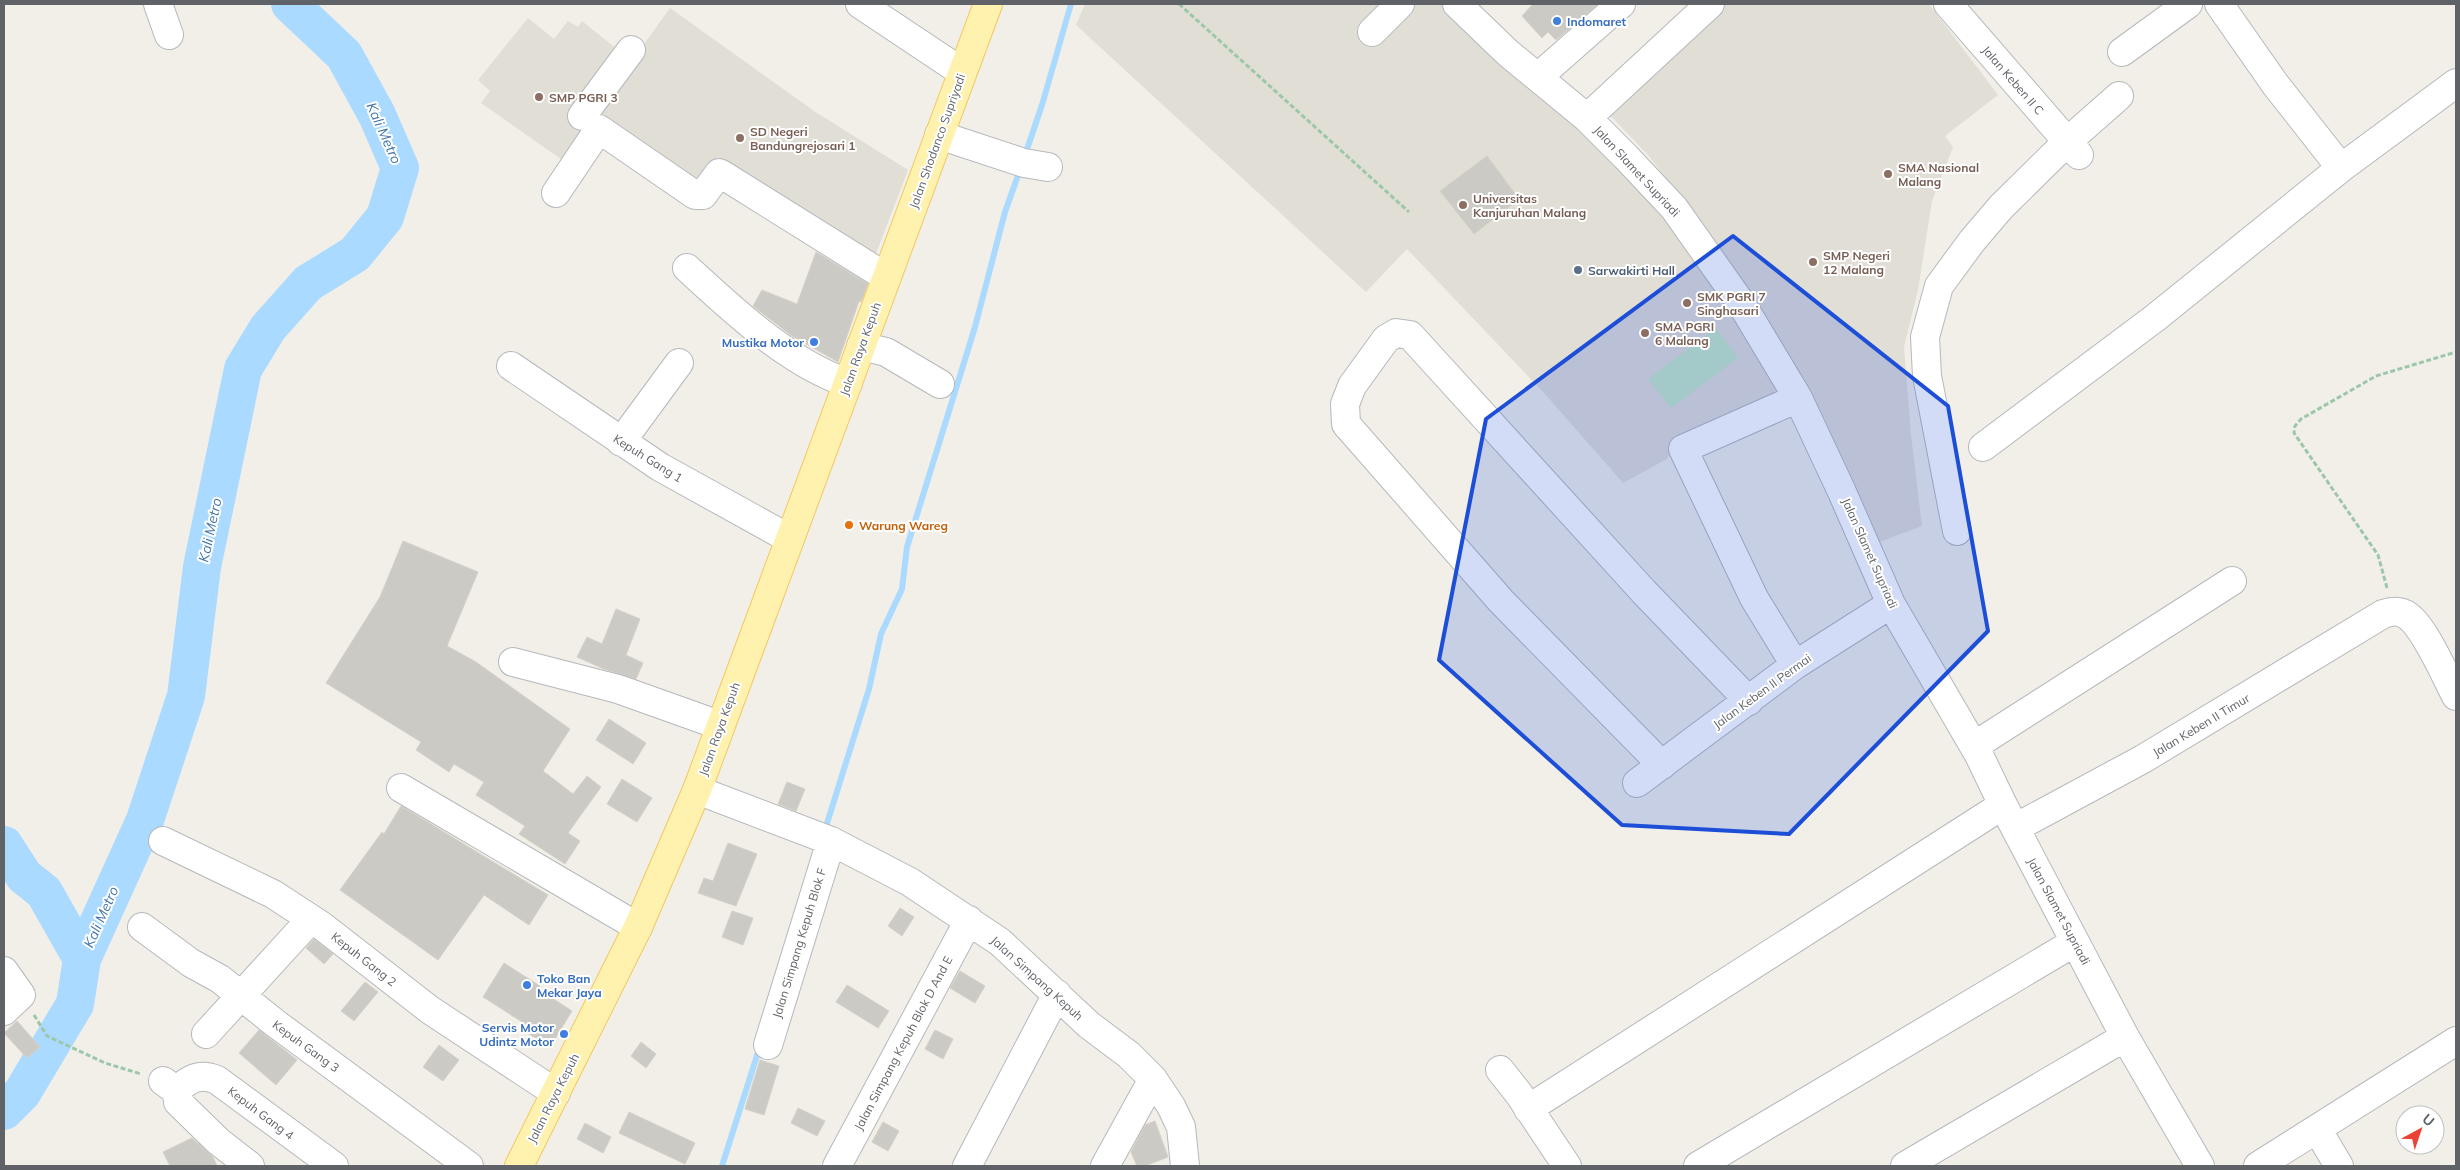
<svg xmlns="http://www.w3.org/2000/svg" width="2460" height="1170" viewBox="0 0 2460 1170" font-family="Mulish,sans-serif">
<style>
.education{fill:#e1ded6}
.green{fill:#c5e8c5}
.lines{fill:none;stroke-linecap:round;stroke-linejoin:round}
.stream{stroke:#aadaff;stroke-width:6}
.river{stroke:#aadaff;stroke-width:38}
.building{fill:#cccac5;stroke:#d6d1c6}
.minor-casing{stroke:#b5b8bc;stroke-width:30}
.major-casing{stroke:#f2c960;stroke-width:30}
.path{stroke:#9cc7a9;stroke-width:3;stroke-dasharray:5 2.5;stroke-linecap:butt}
.minor{stroke:#fff;stroke-width:28}
.major{stroke:#fff2af;stroke-width:28}
.marked{fill:#1d4ed8;fill-opacity:0.2;stroke:#1d4ed8;stroke-width:4;stroke-linejoin:round}
.shop-dot{fill:#3f7fe0;stroke:#fff;stroke-width:2}
.education-dot{fill:#8d6e63;stroke:#fff;stroke-width:2}
.service-dot{fill:#5c6f8a;stroke:#fff;stroke-width:2}
.food-dot{fill:#e8710a;stroke:#fff;stroke-width:2}
.labels{text-anchor:middle;dominant-baseline:central;stroke-width:4;stroke-linejoin:round;paint-order:stroke}
.shop-label{font-size:12px;font-weight:bold;fill:#366cbe;stroke:#fff;text-anchor:start}
.street-label{font-size:12px;fill:#5f6368;stroke:#fff}
.education-label{font-size:12px;font-weight:bold;fill:#785e54;stroke:#fff;text-anchor:start}
.service-label{font-size:12px;font-weight:bold;fill:#4e5e75;stroke:#fff;text-anchor:start}
.food-label{font-size:12px;font-weight:bold;fill:#c56008;stroke:#fff;text-anchor:start}
.water-label{font-size:14px;font-style:italic;fill:#4174aa;stroke:#fff}
</style>
<rect width="100%" height="100%" fill="#f1efe8"/>
<path class="education" d="M1085,4H1441L1620,162L1710,274L1783,389L1675,443L1667,459L1623,483L1545,394L1407,249L1366,292L1076,25Z
M1716,4H1929L1998,95L1945,136L1953,147L1932,201L1918,290L1904,347L1911,435L1922,526L1877,543L1762,315L1710,234L1648,155L1603,108Z
M670,8L814,111L908,170L872,264L718,161L699,190L589,115L637,54Z
M528,18L554,39L568,21L578,27L582,21L623,54L593,129L568,164L481,103L490,91L478,80Z"/>
<path class="green" d="M1716,328L1738,358L1671,408L1648,379Z"/>
<g class="lines">
<path class="stream" d="M1025,155L1042,105L1071,4
M824,833L869,689L881,634L902,589L907,547L975,327L1005,212L1021,167
M722,1166L760,1046"/>
<path class="river" d="M4,845L24,876L44,892L82,959
M4,1111L22,1093L75,1004L82,959L145,820L186,696L202,567L243,369L268,328L308,283L355,254L385,217L400,168L377,115L344,55L290,4"/>
</g>
<path class="building" d="M1533,4H1598L1556,40L1548,32L1542,38L1522,16Z
M1487,156L1519,199L1474,234L1440,191Z
M816,252L868,284L861,302L859,301L838,362L792,336L753,306L762,290L797,304Z
M403,541L478,572L447,646L476,662L570,729L543,771L573,794L587,776L601,787L568,833L580,841L565,864L519,834L525,826L476,795L484,782L454,764L449,772L416,750L421,742L326,683L380,597Z
M616,609L640,619L626,655L643,663L636,679L604,669L577,657L587,637L602,644Z
M609,719L646,743L633,764L596,740Z
M622,779L652,798L637,822L607,804Z
M787,782L805,789L796,811L778,804Z
M401,806L548,895L529,925L484,895L438,960L340,890L382,832L384,834Z
M728,843L757,854L736,906L698,893L704,878L713,881Z
M900,908L914,917L902,936L888,926Z
M732,911L753,918L743,945L722,937Z
M314,939L333,954L324,964L306,948Z
M504,963L540,986L538,989L572,1011L550,1047L526,1032L530,1027L483,997Z
M960,971L985,986L975,1003L950,988Z
M365,982L378,992L354,1021L341,1011Z
M847,985L889,1011L878,1028L836,1002Z
M17,1021L40,1047L27,1058L4,1033Z
M259,1030L297,1060L276,1085L239,1053Z
M935,1030L953,1039L943,1059L925,1049Z
M641,1042L656,1054L646,1068L631,1056Z
M439,1045L459,1060L443,1081L423,1067Z
M760,1060L779,1066L764,1115L745,1109Z
M798,1108L825,1121L817,1136L791,1123Z
M629,1112L695,1143L685,1164L619,1133Z
M1155,1121L1168,1157L1145,1166H1137L1131,1152L1145,1125Z
M883,1122L899,1131L888,1151L872,1142Z
M585,1123L611,1137L603,1153L577,1139Z
M192,1138L213,1157L217,1166H170L163,1152Z"/>
<g class="lines">
<g class="minor-casing">
<path id="minor" d="M158,4L169,35
M860,4L962,72
M1457,4L1508,53L1587,118L1626,157L1674,208L1741,303L1798,398L1842,492L1891,604L1979,755L2003,805L2125,1037L2200,1166
M1948,4L2079,155
M1372,32L1400,4
M2122,52L2188,4
M1538,77L1621,4
M582,116L631,50
M1587,118L1710,4
M939,135L1024,163L1048,167
M2341,168L2456,83
M556,193L599,129L695,195H703L719,173L723,175L886,277
M687,268C733,310 788,363 848,383
M861,346L886,352L940,384
M511,366L660,467L790,539
M621,442L679,363
M1983,447L2155,318L2341,168L2275,84L2219,4
M1957,531L1927,376L1925,337L1939,286L1972,241L2001,207L2068,141L2119,96
M513,662L618,689L719,725
M1795,665L1754,598L1683,449L1798,398
M1974,746L2232,581
M1662,765L1501,601L1346,424L1345,404L1352,386L1386,339L1396,333L1410,335L1644,592L1749,701
M1637,783L1795,665L1891,604
M401,788L638,927
M697,790L831,841L910,882L1000,942L1089,1025L1129,1055L1153,1079L1171,1106L1181,1127L1185,1166
M2015,828L2143,759L2383,614C2392,611 2400,610 2408,616C2425,628 2446,677 2456,696
M163,841L273,894L322,926L430,1010L556,1093
M142,927L191,963L220,979L275,1023L469,1166
M4,971L21,995L4,1011
M206,1034L311,919
M768,1045L831,841
M1500,1070L1519,1094L1567,1166
M163,1081L177,1091L178,1102L218,1141L250,1166
M177,1091C189,1078 200,1073 217,1080L334,1166
M1528,1109L2003,805
M2317,1129L2339,1166
M837,1166L969,920
M967,1166L1057,994
M1105,1166L1153,1079
M1698,1166L2075,942
M1905,1166L2125,1037
M2258,1166L2456,1041"/>
</g>
<g class="major-casing">
<path id="major" d="M519,1166L638,927L697,790L988,4"/>
</g>
<path class="path" d="M1179,4L1409,212
M2387,588L2378,555L2294,433L2295,426L2301,419L2376,376L2456,352
M34,1015L47,1036L105,1063L141,1074"/>
<use href="#minor" class="minor"/>
<use href="#major" class="major"/>
</g>
<path class="marked" d="M1733,236L1948,406L1988,631L1789,834L1622,825L1439,660L1486,419Z"/>
<g class="shop-dot">
<circle cx="1557" cy="21" r="5"/>
<circle cx="814" cy="342" r="5"/>
<circle cx="527" cy="985" r="5"/>
<circle cx="564" cy="1034" r="5"/>
</g>
<g class="education-dot">
<circle cx="539" cy="97" r="5"/>
<circle cx="740" cy="138" r="5"/>
<circle cx="1888" cy="174" r="5"/>
<circle cx="1463" cy="205" r="5"/>
<circle cx="1813" cy="262" r="5"/>
<circle cx="1687" cy="303" r="5"/>
<circle cx="1645" cy="333" r="5"/>
</g>
<circle class="service-dot" cx="1578" cy="270" r="5"/>
<circle class="food-dot" cx="849" cy="525" r="5"/>
<g class="labels">
<g class="shop-label">
<text x="1567" y="21">Indomaret</text>
<text x="804" y="342" text-anchor="end">Mustika Motor</text>
<text x="537" y="978">Toko Ban<tspan x="537" dy="14">Mekar Jaya</tspan></text>
<text x="554" y="1027" text-anchor="end">Servis Motor<tspan x="554" dy="14">Udintz Motor</tspan></text>
</g>
<g class="street-label">
<text transform="translate(2013 80) rotate(49)">Jalan Keben II C</text>
<text transform="translate(937 141) rotate(-70)">Jalan Shodanco Supriyadi</text>
<text transform="translate(1637 171) rotate(47)">Jalan Slamet Supriadi</text>
<text transform="translate(860 349) rotate(-70)">Jalan Raya Kepuh</text>
<text transform="translate(648 458) rotate(32)">Kepuh Gang 1</text>
<text transform="translate(1870 553) rotate(66)">Jalan Slamet Supriadi</text>
<text transform="translate(1762 691) rotate(-36)">Jalan Keben II Permai</text>
<text transform="translate(2201 725) rotate(-31)">Jalan Keben II Timur</text>
<text transform="translate(719 729) rotate(-70)">Jalan Raya Kepuh</text>
<text transform="translate(2059 911) rotate(62)">Jalan Slamet Supriadi</text>
<text transform="translate(799 943) rotate(-73)">Jalan Simpang Kepuh Blok F</text>
<text transform="translate(364 959) rotate(38)">Kepuh Gang 2</text>
<text transform="translate(1037 978) rotate(42)">Jalan Simpang Kepuh</text>
<text transform="translate(903 1043) rotate(-62)">Jalan Simpang Kepuh Blok D And E</text>
<text transform="translate(306 1046) rotate(36)">Kepuh Gang 3</text>
<text transform="translate(553 1098) rotate(-63)">Jalan Raya Kepuh</text>
<text transform="translate(261 1113) rotate(37)">Kepuh Gang 4</text>
</g>
<g class="education-label">
<text x="549" y="97">SMP PGRI 3</text>
<text x="750" y="131">SD Negeri<tspan x="750" dy="14">Bandungrejosari 1</tspan></text>
<text x="1898" y="167">SMA Nasional<tspan x="1898" dy="14">Malang</tspan></text>
<text x="1473" y="198">Universitas<tspan x="1473" dy="14">Kanjuruhan Malang</tspan></text>
<text x="1823" y="255">SMP Negeri<tspan x="1823" dy="14">12 Malang</tspan></text>
<text x="1697" y="296">SMK PGRI 7<tspan x="1697" dy="14">Singhasari</tspan></text>
<text x="1655" y="326">SMA PGRI<tspan x="1655" dy="14">6 Malang</tspan></text>
</g>
<g class="service-label">
<text x="1588" y="270">Sarwakirti Hall</text>
</g>
<g class="food-label">
<text x="859" y="525">Warung Wareg</text>
</g>
<g class="water-label">
<text transform="translate(384 133) rotate(66)">Kali Metro</text>
<text transform="translate(210 530) rotate(-78)">Kali Metro</text>
<text transform="translate(101 917) rotate(-66)">Kali Metro</text>
</g>
</g>
<rect width="2460" height="1170" fill="none" stroke="#5f6368" stroke-width="10"/>
<g transform="translate(2420 1130) rotate(40)"><circle r="24" fill="#ffffff" stroke="#bfc1c3"/>
<path d="M0-4L9 19L0 12L-9 19Z" fill="#ea4335"/>
<text y="-8" font-size="14" font-weight="bold" text-anchor="middle" fill="#5f6368">U</text>
</g>
</svg>
